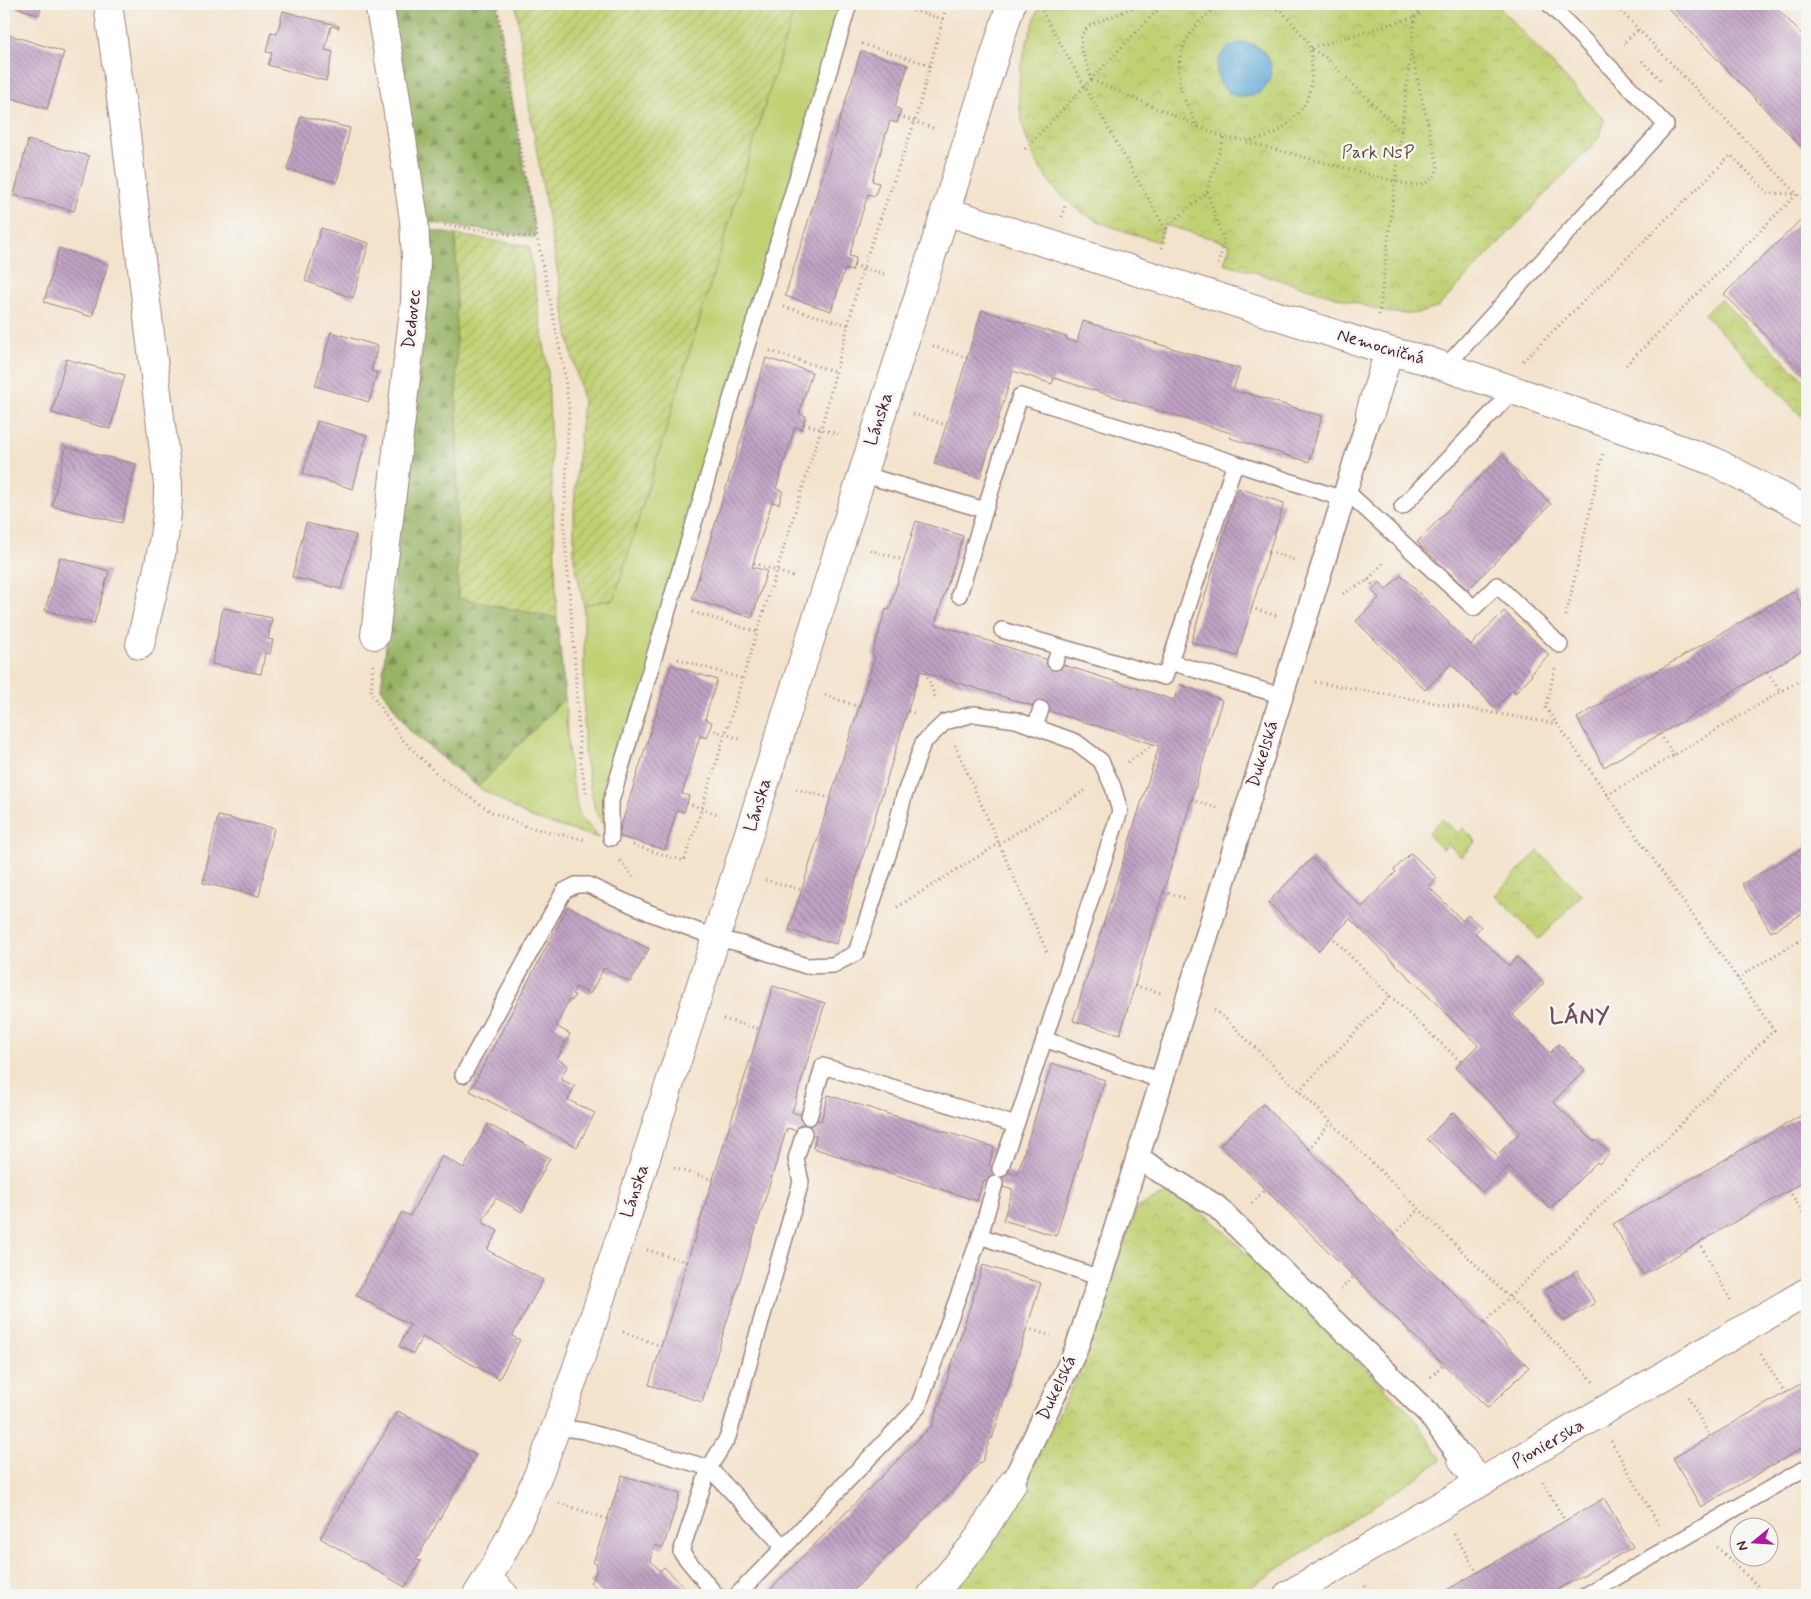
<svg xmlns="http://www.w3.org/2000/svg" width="1811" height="1599" viewBox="0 0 1811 1599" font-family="Mynerve,sans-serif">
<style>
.grass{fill:#c0d173;stroke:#85784f}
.forest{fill:url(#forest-firs);stroke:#716948}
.park{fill:url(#park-crowns);stroke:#85784f}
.garden{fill:url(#garden-furrows);stroke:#85784f}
.water{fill:#5ca7d4;stroke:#536380}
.building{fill:url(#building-back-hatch)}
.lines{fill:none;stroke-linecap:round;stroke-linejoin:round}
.service-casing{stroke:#9e817c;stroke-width:18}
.pedestrian-casing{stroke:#9e817c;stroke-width:25}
.minor-casing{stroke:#9e817c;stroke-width:30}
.path{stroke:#9e817c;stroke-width:3;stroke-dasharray:1 4;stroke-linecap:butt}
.service{stroke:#fff;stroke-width:15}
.pedestrian{stroke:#fff;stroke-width:22}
.minor{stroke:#fff;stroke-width:28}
.labels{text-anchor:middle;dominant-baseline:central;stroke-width:5;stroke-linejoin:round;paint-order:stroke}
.park-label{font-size:18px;fill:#684c3d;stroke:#f6f6f2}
.street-label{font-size:18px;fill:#4a1f2b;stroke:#f6f6f2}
.district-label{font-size:22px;font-weight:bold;letter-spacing:1px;fill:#734c61;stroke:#f6f6f2}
</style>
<defs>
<pattern id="forest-firs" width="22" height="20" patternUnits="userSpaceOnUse" patternTransform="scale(1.25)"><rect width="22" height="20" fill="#98b365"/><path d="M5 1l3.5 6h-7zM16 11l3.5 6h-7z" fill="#7e9153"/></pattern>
<pattern id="park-crowns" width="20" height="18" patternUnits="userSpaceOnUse" patternTransform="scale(1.25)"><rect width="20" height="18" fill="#c0d173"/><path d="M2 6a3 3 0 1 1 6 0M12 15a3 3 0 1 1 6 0" fill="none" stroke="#a6b364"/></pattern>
<pattern id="garden-furrows" width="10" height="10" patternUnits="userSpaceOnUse" patternTransform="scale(1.25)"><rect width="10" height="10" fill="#c0d173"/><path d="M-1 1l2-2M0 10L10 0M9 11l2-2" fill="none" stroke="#a6b364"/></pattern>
<pattern id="building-back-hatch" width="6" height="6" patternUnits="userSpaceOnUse" patternTransform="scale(1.25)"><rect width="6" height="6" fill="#c0a1c4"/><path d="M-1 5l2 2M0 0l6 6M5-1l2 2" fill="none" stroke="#9e839f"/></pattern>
</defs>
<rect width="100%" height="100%" fill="#f6f6f2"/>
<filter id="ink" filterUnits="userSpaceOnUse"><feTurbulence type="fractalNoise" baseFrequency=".02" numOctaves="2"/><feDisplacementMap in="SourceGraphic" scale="10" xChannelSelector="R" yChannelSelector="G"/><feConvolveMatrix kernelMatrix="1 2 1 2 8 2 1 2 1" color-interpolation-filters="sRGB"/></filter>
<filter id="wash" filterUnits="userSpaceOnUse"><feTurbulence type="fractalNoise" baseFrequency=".0096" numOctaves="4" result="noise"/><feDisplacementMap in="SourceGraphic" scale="20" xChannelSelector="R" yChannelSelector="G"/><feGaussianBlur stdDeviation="1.12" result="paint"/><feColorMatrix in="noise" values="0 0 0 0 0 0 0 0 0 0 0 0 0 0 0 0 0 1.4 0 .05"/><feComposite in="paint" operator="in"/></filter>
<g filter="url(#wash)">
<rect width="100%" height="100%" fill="#f3e3cc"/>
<path class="grass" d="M796,4H844L608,832L595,810L584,754V605L614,599Z
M565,698L569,763L579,814L599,838L531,818L478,787Z"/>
<path class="forest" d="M379,4H497L507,69L536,238L414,220Z
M423,229L456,235L458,598L557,618L565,698L478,787L410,731L381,688L432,264Z"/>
<path class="park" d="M1040,4H1496L1604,119L1599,138L1438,307C1420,315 1405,315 1386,312L1224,263L1230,245L1224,242L1165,225L1158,242C1139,235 1118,230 1100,222C1043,196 1013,134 1020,74C1023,50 1032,27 1040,4Z
M1720,299L1807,383V422L1704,314Z
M1442,819L1458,833L1463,828L1476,841L1461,857L1448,844L1443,850L1428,834Z
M1538,851L1582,895L1539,939L1495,895Z
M1172,1193L1212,1220L1412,1415L1442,1460L1239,1595H949L1020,1490L1053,1425L1076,1378L1137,1208L1158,1197Z"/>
<path class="garden" d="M516,4H796L614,599L584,605L574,559V505L583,400L571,351L529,106Z
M456,235L529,246L548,370L557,618L458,598Z"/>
<path class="water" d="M1217 70a27 27 0 1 1 54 0a27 27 0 1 1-54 0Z"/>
<g id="blocks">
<path class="building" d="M7,4H42L39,15Z
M1664,4H1773L1807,40V153Z
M283,11L339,26V28L331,26L325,50L333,52L326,81L268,65L272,53L266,52L271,32L277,34Z
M10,35L64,52L47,109L4,96V55Z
M861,51L908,65L895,107L901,110L897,123L890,121L872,181L879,183L875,196L868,194L849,256L856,258L852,271L845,269L831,311L785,296Z
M301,116L350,128L337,182L287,170Z
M28,140L89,156L74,211L14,195Z
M1807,214V376L1724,294Z
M321,228L369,243L353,298L305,281Z
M59,248L108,264L92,317L44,302Z
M982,310L1067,337L1066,339L1077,342L1083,321L1240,369L1233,390L1242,394L1243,392L1322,416L1309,462L1230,438L1231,433L1054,378L1052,384L1013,371L980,478L934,464Z
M331,332L378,346L371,371L377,373L369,402L315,386Z
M766,358L812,372L799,414L806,416L802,429L795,427L776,489L783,491L779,504L772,502L752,567L767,571L752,618L692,599Z
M66,359L125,375L110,429L52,413Z
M317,421L367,435L353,489L303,474Z
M66,447L136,464L122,523L52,506Z
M1501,455L1551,504L1468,590L1417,542Z
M1238,488L1284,503L1237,656L1191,642Z
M916,521L963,536L935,624L1174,700L1179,684L1222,700L1120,1034L1073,1021L1159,746L1107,729L920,671L836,944L789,930L875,656L872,655L886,609L889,610Z
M306,523L356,535L341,589L292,577Z
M60,557L109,571L94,624L45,610Z
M1401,575L1471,645L1504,611L1549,655L1531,673L1532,675L1515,693L1513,690L1495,708L1451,664L1425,690L1356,621L1379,598L1372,591L1380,582L1386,590Z
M1794,591L1807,614V648L1604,767L1577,718Z
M223,608L272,618L268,639L273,640L270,654L265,653L261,674L212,664Z
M671,665L717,680L705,719L712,722L707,738L700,736L682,794L689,796L687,803L684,812L677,810L665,850L618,836Z
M218,816L274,828L259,896L203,883Z
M1807,846V911L1771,932L1742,884Z
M1411,853L1437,878L1429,887L1463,921L1468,915L1481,927L1475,933L1509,966L1517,957L1544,983L1513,1015L1550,1053L1559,1044L1585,1070L1553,1102L1594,1142L1596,1140L1610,1153L1599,1164L1597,1162L1550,1209L1508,1167L1483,1192L1427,1139L1453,1112L1497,1155L1520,1132L1455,1068L1478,1045L1350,919L1318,951L1268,902L1312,858L1362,907L1396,872L1394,870Z
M568,906L649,949L630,982L604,968L590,994L576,987L572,994L575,995L572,1001L569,1000L556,1026L570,1034L557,1059L568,1065L560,1079L575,1086L568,1100L595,1113L577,1147L470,1091Z
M773,986L825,1003L792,1112L818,1120L821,1121L828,1095L994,1147L989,1165L1017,1175L1052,1063L1105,1080L1056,1236L1003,1220L1013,1190L983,1181L977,1201L813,1148L816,1136L787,1128L702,1402L649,1385Z
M1263,1104L1529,1367L1488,1408L1220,1145Z
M1807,1112V1180L1643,1275L1613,1224Z
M488,1124L550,1158L522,1212L496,1198L482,1222L498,1231L487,1250L543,1280L512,1336L520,1340L499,1379L422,1337L413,1354L399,1346L410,1325L356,1295L402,1212L410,1216L442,1156L464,1168Z
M983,1265L1041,1283L992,1439L990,1438L983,1460L849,1595H765L931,1426L932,1427Z
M1577,1271L1595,1303L1563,1322L1545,1290Z
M1807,1380V1445L1701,1507L1673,1458Z
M398,1411L476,1455L416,1560L421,1561L405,1587L320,1538Z
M622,1475L680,1494L663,1548L655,1545L651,1561L660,1571L664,1567L693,1595H604L590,1582L594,1578L597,1564L593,1563Z
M1604,1498L1633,1547L1548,1595H1440V1594Z"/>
</g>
</g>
<g filter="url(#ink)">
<use href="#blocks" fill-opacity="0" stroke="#9e817c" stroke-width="1"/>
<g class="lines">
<g class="service-casing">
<path id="service" d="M1445,367L1666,125L1549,4
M1235,463L1343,499
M861,474L985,510
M1345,490L1474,608L1497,585L1560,645
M1402,507L1514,390
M959,595L1020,396L1235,463L1165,677L1002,630
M1055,662L1060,647
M1170,662L1282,696
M1035,727L1041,709
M611,838V801L849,4
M1044,1039L1162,1081
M463,1075L564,891L576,885H588L650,913L716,938L742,944L806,966L833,965L856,953L891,846L904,796L923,743L945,722L974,714L1016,720L1076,742L1101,761L1113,787L1120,811L1016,1125L823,1066L809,1117
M1000,1169L1016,1125
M980,1236L1100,1278
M557,1427L585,1431L709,1468L784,1547L918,1407L980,1236L995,1184
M716,1595L681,1552L709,1468L728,1437L801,1182L796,1159L804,1133
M737,1595L784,1547
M1586,1595L1807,1467"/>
</g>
<g class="pedestrian-casing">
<path id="pedestrian" d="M1138,1158L1216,1206L1428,1413L1462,1459
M1012,1484L1075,1352L1100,1278L1370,413"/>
</g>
<g class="minor-casing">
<path id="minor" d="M108,4L126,135L168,484C169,538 152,592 140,645
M945,211L1389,351L1425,360L1536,398L1713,461L1807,510
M1370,413L1389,351
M375,635L415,302L416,259L414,220L394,86L379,4
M1462,1459L1480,1483
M488,1579L504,1595
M477,1595C525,1522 553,1438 581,1356C614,1260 644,1163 675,1067C788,713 898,358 1011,4
M932,1595L974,1545L1012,1484
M1288,1595L1807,1292"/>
</g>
<path class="path" d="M497,4L519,147L564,370L569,409L564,529L574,647L580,756L586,793
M889,4L943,19
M1141,4L1089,26L1082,34L1080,45L1092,80L1198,126
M1224,4C1183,25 1166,67 1189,109C1192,114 1195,122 1198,126C1201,128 1206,129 1209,131C1224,138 1239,142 1257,139C1277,137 1301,116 1308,97C1312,86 1313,60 1310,48C1307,39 1298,30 1292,23C1288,19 1284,12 1279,10C1272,7 1264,6 1257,4
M1614,4L1807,204
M1042,11L1166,230
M862,44L930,65
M1625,44L1623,43L1638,30
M1642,61L1661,80
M899,116L933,128
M1401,131L1325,57L1310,48L1415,17
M1247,142L1409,185C1426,185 1433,183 1438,166L1411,52
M1025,149L1163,4
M1207,192L1224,242L1218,265
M1062,217L1065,205
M445,225L536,238
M1162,248L1166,230L1168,226L1207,192L1224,137
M854,265L887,275
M784,307L848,325
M1379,315L1415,17L1429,4
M933,346L967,358
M770,351L836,372
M1523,361L1731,155L1768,193L1797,194
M1626,365L1797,194
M913,414L946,425
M804,424L838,434
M870,550L904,560
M1269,551L1294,560
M754,563L794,577
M1368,580L1375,587
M1343,594L1368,580L1385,561
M1251,608L1278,616
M693,612L757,632
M1566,616L1603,453
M678,659L743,679
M373,665L371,693L400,737L443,780L492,812L528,827L587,840
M926,672L936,700
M1767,672L1781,692
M1315,682L1557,724
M825,695L859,707
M908,711L917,714
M710,729L743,740
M1660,734L1674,756
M955,745L1047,952
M1128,762L1154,744
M796,789L830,798
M1607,795L1807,676
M1192,800L1217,808
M687,803L720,815
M633,845L684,861L702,808L821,429L863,267L915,121L947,4
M620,861L633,877
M765,880L802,890
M1164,892L1188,899
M897,907L1087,789
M1737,978L1807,936
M1135,986L1161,993
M1390,996L1461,1062
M1214,1010L1226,1019L1587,1374L1593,1382
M723,1019L759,1029
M1299,1091L1390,996L1332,937
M1309,1149L1331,1122
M674,1168L713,1180
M1789,1190L1807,1219
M1252,1203L1265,1190
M1395,1234L1419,1209
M1699,1242L1731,1301
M647,1250L687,1262
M1341,1289L1354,1276
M1485,1322L1774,1030L1546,708L1555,668
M1027,1328L1051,1336
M623,1332L661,1346
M1761,1354L1785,1393
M1431,1377L1443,1364
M1688,1397L1710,1437
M1611,1441L1659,1525
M1543,1482L1565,1521
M559,1503L607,1519
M1454,1534L1477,1572
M1717,1547L1767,1595
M1365,1586L1370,1595"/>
<use href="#service" class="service"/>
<use href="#pedestrian" class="pedestrian"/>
<use href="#minor" class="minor"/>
</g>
</g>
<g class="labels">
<g class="park-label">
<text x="1378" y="153">Park NsP</text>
</g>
<g class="street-label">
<text transform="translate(412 319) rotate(-84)">Dedovec</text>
<text transform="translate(1381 347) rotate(16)">Nemocničná</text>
<text transform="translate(879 419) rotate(-72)">Lánska</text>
<text transform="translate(1263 754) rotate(-73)">Dukelská</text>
<text transform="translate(758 805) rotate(-73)">Lánska</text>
<text transform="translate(635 1191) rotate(-72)">Lánska</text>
<text transform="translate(1057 1388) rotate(-65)">Dukelská</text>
<text transform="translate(1548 1444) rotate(-30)">Pionierska</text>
</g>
<g class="district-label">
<text x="1580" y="1017">LÁNY</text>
</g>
</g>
<rect width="1811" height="1599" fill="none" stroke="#f6f6f2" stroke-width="20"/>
<g transform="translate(1754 1542) rotate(252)"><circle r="24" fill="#f6f6f2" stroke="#b1a0a2"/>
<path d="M0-4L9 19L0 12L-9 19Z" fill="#b5179e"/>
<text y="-8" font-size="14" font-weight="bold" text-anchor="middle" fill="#4a1f2b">N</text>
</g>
</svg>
